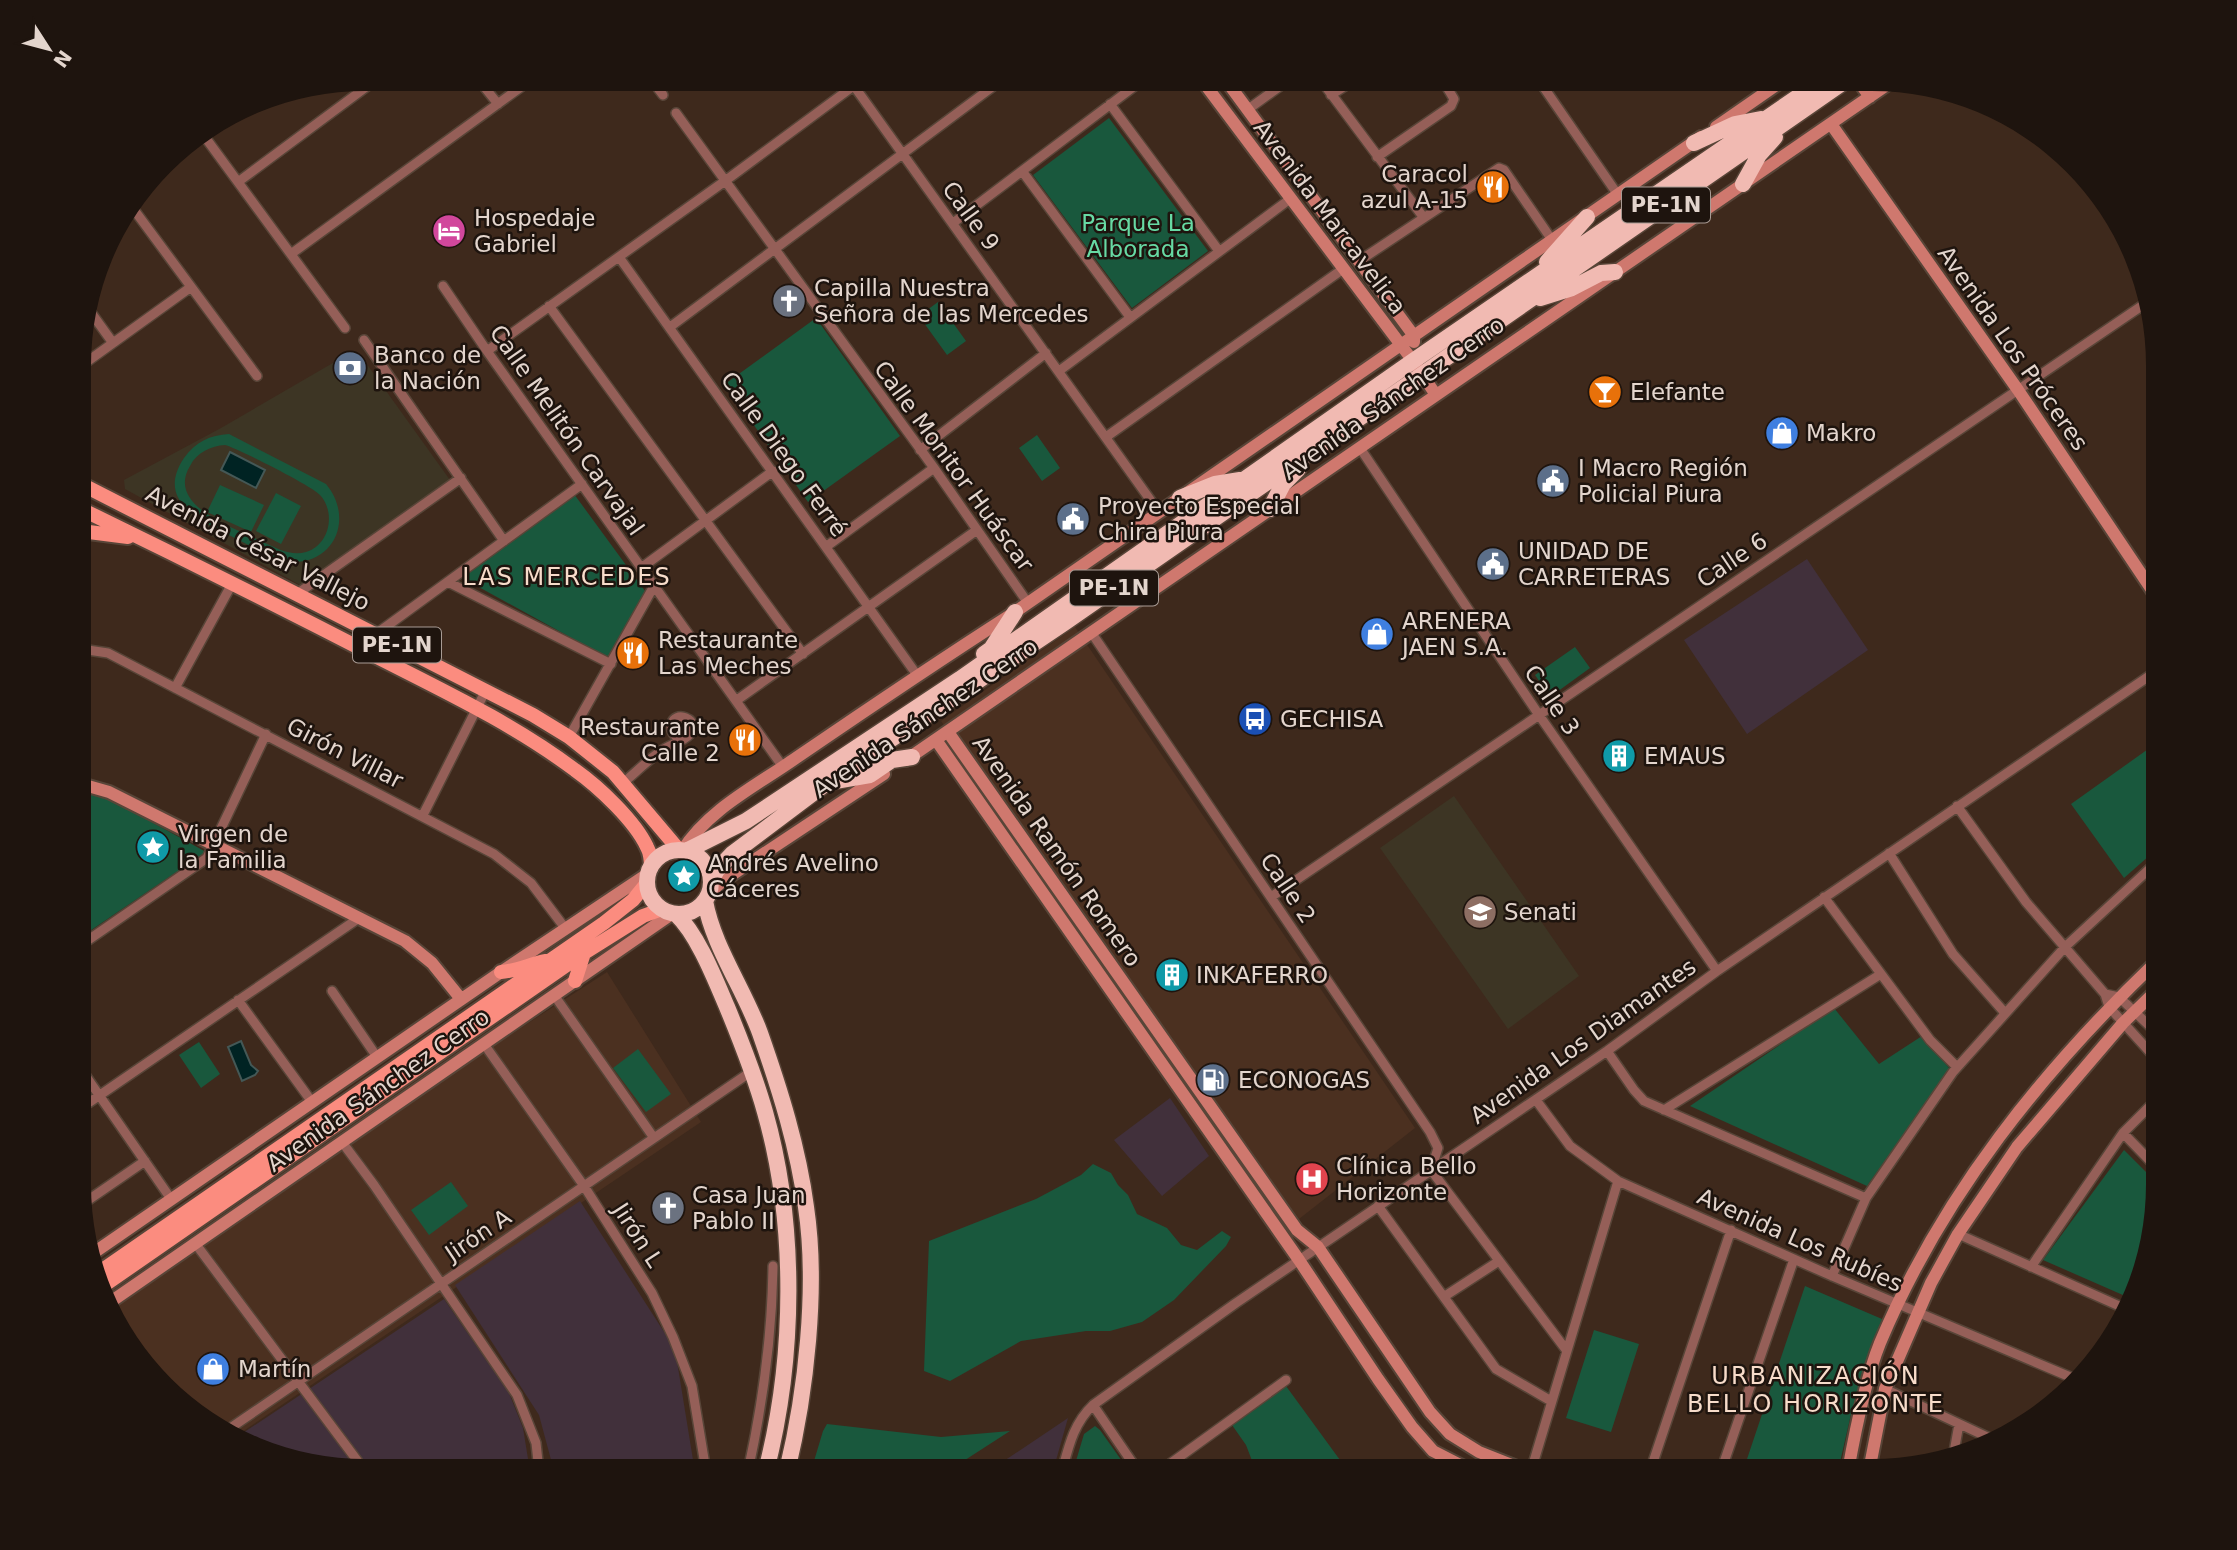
<svg xmlns="http://www.w3.org/2000/svg" width="2237" height="1550" viewBox="0 0 2237 1550" font-family="'DejaVu Sans',sans-serif">
<style>
.built{fill:#4b3020}
.industrial{fill:#41303b}
.education{fill:#3d3524}
.green{fill:#19583d;fill-rule:evenodd}
.water{fill:#002323;stroke:#445856;stroke-width:2}
.lines{fill:none;stroke-linecap:round;stroke-linejoin:round}
.street-casing{stroke:#584538;stroke-width:12}
.secondary-casing{stroke:#584538;stroke-width:16}
.primary-casing{stroke:#584538;stroke-width:18}
.highway-casing{stroke:#584538;stroke-width:19}
.street{stroke:#955f58;stroke-width:9}
.secondary{stroke:#cf786e;stroke-width:12}
.primary{stroke:#fb8c7f;stroke-width:14}
.highway{stroke:#f1bab2;stroke-width:16}
.labels{text-anchor:middle;dominant-baseline:central;stroke-width:5;stroke-linejoin:round;paint-order:stroke}
.shield{fill:#1e140e;stroke:#a89b94;stroke-width:2}
.shield-label{font-size:21px;font-weight:bold;fill:#e3d5cd}
.poi-label{font-size:23px;fill:#e3d5cd;stroke:#1e140e;text-anchor:start}
.street-label{font-size:23px;fill:#e3d5cd;stroke:#1e140e}
.park-label{font-size:23px;fill:#67daa4;stroke:#1e140e}
.neighbourhood-label{font-size:24px;letter-spacing:2px;fill:#f7dcca;stroke:#1e140e}
</style>
<rect width="100%" height="100%" fill="#3e291c"/>
<path class="built" d="M1075,627L1415,1128L1299,1219L941,721Z
M607,972L701,1122L236,1436L191,1412L117,1328L110,1308L482,1053Z"/>
<path class="industrial" d="M1807,559L1868,650L1747,734L1684,640Z
M1170,1098L1209,1156L1162,1196L1114,1140Z
M580,1201L675,1349L694,1466L554,1471L539,1415L455,1285Z
M444,1299L509,1393L523,1428L530,1471H346L272,1456L237,1437Z
M1068,1418L1053,1471H989Z"/>
<path class="education" d="M352,354L361,356L450,480L302,586L125,489L124,480L221,428L338,360Z
M1454,796L1579,976L1508,1029L1380,848Z"/>
<path class="green" d="M1109,118L1208,251L1132,308L1033,175Z
M938,302L966,341L947,355L919,316Z
M816,318L900,436L808,502L725,384Z
M229,434L326,484C356,520 332,569 284,561C267,556 251,546 235,538C204,522 154,503 184,458C195,442 210,435 229,434ZM225,445C237,448 314,487 320,495C336,512 330,545 306,552C291,556 278,549 265,543C238,529 165,507 190,466C197,452 211,446 225,445Z
M1037,435L1060,468L1042,481L1019,448Z
M220,485L264,505L251,532L207,512Z
M276,493L301,506L281,544L256,531Z
M574,494L645,591L608,658L466,580L465,575Z
M1575,647L1590,668L1550,697L1535,675Z
M2158,742V848L2124,878L2071,804Z
M81,791L103,795L206,852L81,937Z
M1834,1008L1879,1064L1922,1036L1950,1069L1867,1186L1690,1106Z
M199,1042L220,1074L201,1088L179,1055Z
M638,1049L671,1094L646,1112L613,1068Z
M2124,1150L2158,1184C2158,1222 2150,1265 2132,1299L2043,1260Z
M1093,1164L1111,1173L1118,1185L1128,1195L1137,1214L1167,1228L1181,1245L1197,1250L1222,1231L1231,1237L1226,1246L1174,1300L1142,1322L1110,1331H1086L1021,1341L950,1381L924,1371L929,1241L1036,1199L1081,1175Z
M451,1182L468,1206L429,1235L411,1210Z
M1805,1286L1882,1319L1852,1410L1838,1471H1743Z
M1594,1330L1639,1344L1611,1432L1566,1418Z
M1286,1386L1348,1471H1256L1246,1445L1232,1425Z
M827,1424L941,1437L1010,1431L948,1471H811L823,1431Z
M1095,1426L1100,1430L1129,1471H1073L1084,1434Z"/>
<path class="water" d="M230,452L265,470L256,488L221,470Z
M241,1041L251,1065L258,1071L255,1075L242,1081L228,1047Z"/>
<g class="lines">
<g class="street-casing">
<path id="street" d="M478,79L498,104
M651,79L663,95
M849,79L1159,512
M1320,79L1424,218
M1538,79L1618,195
M1331,95L1356,79
M1110,104L1219,251
M1247,110L1290,79
M676,113L934,468L1028,603
M202,133L345,328
M1377,157L1451,106L1454,99L1442,79
M1022,171L1130,317
M238,182L377,79
M132,207L257,376
M953,223L1144,79
M291,254L532,79
M619,257L917,675
M1359,261L1499,168L1504,170L1552,240
M443,286L487,351L783,767
M549,306L803,654
M87,307L113,343
M670,327L1003,79
M364,340L504,541
M487,351L725,181L863,79
M81,366L191,287
M1059,371L1290,199
M1106,437L1343,269
M1360,448L1539,715L1717,971
M920,450L1046,353
M827,546L934,468
M641,568L773,471
M448,582L611,664
M297,594L461,478
M1091,632L1430,1132L1438,1148L1431,1170L1567,1351
M376,634L582,484
M81,649L108,653L494,854L531,883L565,928
M175,688L233,582
M737,700L977,530
M569,737L654,586
M623,783C636,772 648,760 661,751C669,745 684,741 689,735C695,730 694,721 686,718C672,712 664,731 680,739
M1957,806L2026,902L2105,994L2109,1007L2158,1061
M423,815L486,690
M1889,853L1953,954L2005,1013
M1271,897L2146,303
M1824,897L1930,1040L1957,1067
M81,945L207,858L266,734
M332,991L377,1057
M2105,994L2119,997L2158,1034
M554,995L654,1138
M238,1000L312,1102
M484,1044L584,1186L652,1293L673,1337L692,1386L706,1471
M1607,1051L1634,1090L1644,1101L1866,1198
M81,1069L171,1199
M1536,1100L1570,1146L1618,1181L1832,1276L2075,1379
M81,1108L359,918
M1664,1110L1881,974
M2123,1133L2158,1169
M342,1142L374,1185L517,1395L536,1443L539,1471
M81,1205L145,1161
M1378,1206L1496,1369L1551,1401
M1958,1234L2126,1309
M195,1243L365,1471
M2031,1267L2123,1133L2158,1098
M1832,1276L1866,1198L1953,1072L2065,947L2158,861
M1445,1296L1499,1261
M1885,1389L1998,1442
M1093,1405L1138,1471
M226,1431L752,1071
M1954,1452L1959,1424
M748,1471C763,1403 772,1335 773,1266
M1062,1471C1069,1445 1074,1423 1093,1405L1236,1303L1607,1051L1717,971L2158,670
M1160,1471L1286,1380
M1531,1471L1618,1181
M1650,1471L1731,1230
M1721,1471L1794,1259"/>
</g>
<g class="secondary-casing">
<path id="secondary" d="M1201,79L1413,361L1436,395
M1225,79L1414,336V342
M1857,79L1870,97
M1831,124L2018,390L2158,599
M1716,127L1785,79
M948,732L1297,1230L1318,1247L1430,1412L1450,1434L1479,1452L1527,1471
M936,740L1299,1260L1378,1379L1412,1427L1433,1451L1472,1471
M906,760L1894,80
M81,784L109,792L405,941L432,963L461,999
M682,851C708,810 754,787 793,760C866,710 940,660 1015,612L1701,137
M708,894L724,880L884,774
M92,1254L501,972L649,873
M109,1303L673,913
M1848,1471C1855,1432 1865,1380 1880,1343C1942,1195 2043,1070 2158,960
M1869,1471L1885,1389L1931,1283L1958,1234L2017,1147L2123,1023L2158,989"/>
</g>
<g class="primary-casing">
<path id="primary" d="M81,484L533,715L569,737L613,772L679,850
M81,509C182,558 282,608 381,659C448,693 515,725 575,770C599,787 635,821 647,847C651,854 651,861 651,868
M81,531L128,537
M501,972C517,971 530,964 546,961
M575,981L584,953
M98,1273L604,923L633,900L647,883
M103,1286L584,953L643,916L662,909"/>
</g>
<g class="highway-casing">
<path id="highway" d="M1694,143L1735,124L1761,119
M1743,184L1759,155L1775,137
M1547,262L1587,217
M1540,298L1572,288L1601,273L1615,272
M1180,498L1215,484L1240,480
M1270,509L1283,484L1298,469
M984,654L991,649L1015,612
M835,781L870,775L892,760L912,757
M647 882a32 32 0 1 1 64 0a32 32 0 1 1-64 0Z
M686,851L746,821L960,679L1413,361L1824,79
M711,881L717,870L732,854L829,781L1064,623L1848,79
M705,901C713,946 744,989 760,1033C780,1090 798,1147 806,1207C818,1287 806,1393 787,1471
M676,914C698,935 715,979 727,1007C741,1041 755,1076 765,1112C797,1225 795,1358 766,1471"/>
</g>
<use href="#street" class="street"/>
<use href="#secondary" class="secondary"/>
<use href="#primary" class="primary"/>
<use href="#highway" class="highway"/>
</g>
<defs>
<g id="restaurant-disc" transform="scale(1.75)"><circle r="9.5" fill="#e8710a" stroke="#1e140e"/><path d="M-5-6h1v4h1v-4h1v4h1v-4h1v5L-1.5 .5V6h-2V.5L-5-1ZM5-6V6H3V1.5H1.5Q1.5-4 5-6Z" fill="#fff"/></g>
<g id="hotel-disc" transform="scale(1.75)"><circle r="9.5" fill="#d1479c" stroke="#1e140e"/><path d="M-6-4.5h1.5V1H6V5H4.5V3h-9V5H-6ZM-4 0a1.8 1.8 0 1 1 3.6 0ZM.5 0V-2.5h3Q6-2.5 6 0Z" fill="#fff"/></g>
<g id="church-disc" transform="scale(1.75)"><circle r="9.5" fill="#6b7280" stroke="#1e140e"/><path d="M-1.2-6h2.4v3.5h3.3v2.4h-3.3V6h-2.4V-.1h-3.3v-2.4h3.3Z" fill="#fff"/></g>
<g id="bank-disc" transform="scale(1.75)"><circle r="9.5" fill="#5c6f8a" stroke="#1e140e"/><path d="M-6-4H6V4H-6ZM0-2.3a2.3 2.3 0 1 0 0 4.6a2.3 2.3 0 1 0 0-4.6Z" fill="#fff"/></g>
<g id="bar-disc" transform="scale(1.75)"><circle r="9.5" fill="#e8710a" stroke="#1e140e"/><path d="M-6-5H6L.8 .8V4.5H3.5V6h-7V4.5H-.8V.8Z" fill="#fff"/></g>
<g id="shop-disc" transform="scale(1.75)"><circle r="9.5" fill="#3f7fe0" stroke="#1e140e"/><path d="M-5-2.5h2.3a2.7 3.5 0 0 1 5.4 0H5L5.5 6h-11ZM-1.5-2.5h3a1.5 2.3 0 0 0-3 0Z" fill="#fff"/></g>
<g id="civic-disc" transform="scale(1.75)"><circle r="9.5" fill="#5c6f8a" stroke="#1e140e"/><path d="M-.6-6.5H3V-4.5H.6V-3L4-1V1h2V6H-6V1h2V-1L-.6-3ZM-1.2 2.5V6h2.4V2.5Z" fill="#fff"/></g>
<g id="bus-disc" transform="scale(1.75)"><circle r="9.5" fill="#1a4fb4" stroke="#1e140e"/><path d="M-5-6H5V4H4V6H2V4H-2V6H-4V4H-5ZM-3.5-4V0h7V-4ZM-3.5 1.2v1.5H-2V1.2ZM2 1.2v1.5H3.5V1.2Z" fill="#fff"/></g>
<g id="building-disc" transform="scale(1.75)"><circle r="9.5" fill="#0f9aa8" stroke="#1e140e"/><path d="M-4-6H4V6H1V3H-1V6H-4ZM-2.5-4.3h1.7v1.8h-1.7ZM.8-4.3h1.7v1.8H.8ZM-2.5-1h1.7V.8h-1.7ZM.8-1h1.7V.8H.8Z" fill="#fff"/></g>
<g id="sight-disc" transform="scale(1.75)"><circle r="9.5" fill="#0f9aa8" stroke="#1e140e"/><path d="M0-6L1.8-2.2L6-1.7L2.9 1.2L3.7 5.4L0 3.3L-3.7 5.4L-2.9 1.2L-6-1.7L-1.8-2.2Z" fill="#fff"/></g>
<g id="university-disc" transform="scale(1.75)"><circle r="9.5" fill="#8d6e63" stroke="#1e140e"/><path d="M0-5L7-2L0 1L-7-2ZM-4 1L0 2.5L4 1V4Q0 6-4 4Z" fill="#fff"/></g>
<g id="fuel-disc" transform="scale(1.75)"><circle r="9.5" fill="#5c6f8a" stroke="#1e140e"/><path d="M-5.5-6h7V0h2V4h1.3V-2.5L3-4.5l.8-.8L6-3V5H2.5V1h-1V6h-7ZM-4.2-4.7v3.2H.2V-4.7Z" fill="#fff"/></g>
<g id="hospital-disc" transform="scale(1.75)"><circle r="9.5" fill="#e0444e" stroke="#1e140e"/><path d="M-5-5h3v3.5h4V-5h3V5h-3V1.5h-4V5h-3Z" fill="#fff"/></g>
</defs>
<g fill-rule="evenodd">
<use href="#restaurant-disc" x="1493" y="187"/>
<use href="#hotel-disc" x="449" y="231"/>
<use href="#church-disc" x="789" y="301"/>
<use href="#bank-disc" x="350" y="368"/>
<use href="#bar-disc" x="1605" y="392"/>
<use href="#shop-disc" x="1782" y="433"/>
<use href="#civic-disc" x="1553" y="481"/>
<use href="#civic-disc" x="1073" y="519"/>
<use href="#civic-disc" x="1493" y="564"/>
<use href="#shop-disc" x="1377" y="634"/>
<use href="#restaurant-disc" x="633" y="653"/>
<use href="#bus-disc" x="1255" y="719"/>
<use href="#restaurant-disc" x="745" y="740"/>
<use href="#building-disc" x="1619" y="756"/>
<use href="#sight-disc" x="153" y="847"/>
<use href="#sight-disc" x="684" y="876"/>
<use href="#university-disc" x="1480" y="912"/>
<use href="#building-disc" x="1172" y="975"/>
<use href="#fuel-disc" x="1213" y="1080"/>
<use href="#hospital-disc" x="1312" y="1179"/>
<use href="#church-disc" x="668" y="1208"/>
<use href="#shop-disc" x="213" y="1369"/>
</g>
<g class="labels">
<g class="shield">
<rect x="1622" y="187.5" width="88" height="35" rx="5"/>
<rect x="1070" y="570.5" width="88" height="35" rx="5"/>
<rect x="353" y="627.5" width="88" height="35" rx="5"/>
</g>
<g class="shield-label">
<text x="1666" y="205">PE-1N</text>
<text x="1114" y="588">PE-1N</text>
<text x="397" y="645">PE-1N</text>
</g>
<g class="poi-label">
<text x="1468" y="174" text-anchor="end">Caracol<tspan x="1468" dy="26">azul A-15</tspan></text>
<text x="474" y="218">Hospedaje<tspan x="474" dy="26">Gabriel</tspan></text>
<text x="814" y="288">Capilla Nuestra<tspan x="814" dy="26">Señora de las Mercedes</tspan></text>
<text x="374" y="355">Banco de<tspan x="374" dy="26">la Nación</tspan></text>
<text x="1630" y="392">Elefante</text>
<text x="1806" y="433">Makro</text>
<text x="1578" y="468">I Macro Región<tspan x="1578" dy="26">Policial Piura</tspan></text>
<text x="1098" y="506">Proyecto Especial<tspan x="1098" dy="26">Chira Piura</tspan></text>
<text x="1518" y="551">UNIDAD DE<tspan x="1518" dy="26">CARRETERAS</tspan></text>
<text x="1402" y="621">ARENERA<tspan x="1402" dy="26">JAEN S.A.</tspan></text>
<text x="658" y="640">Restaurante<tspan x="658" dy="26">Las Meches</tspan></text>
<text x="1280" y="719">GECHISA</text>
<text x="720" y="727" text-anchor="end">Restaurante<tspan x="720" dy="26">Calle 2</tspan></text>
<text x="1644" y="756">EMAUS</text>
<text x="178" y="834">Virgen de<tspan x="178" dy="26">la Familia</tspan></text>
<text x="708" y="863">Andrés Avelino<tspan x="708" dy="26">Cáceres</tspan></text>
<text x="1504" y="912">Senati</text>
<text x="1196" y="975">INKAFERRO</text>
<text x="1238" y="1080">ECONOGAS</text>
<text x="1336" y="1166">Clínica Bello<tspan x="1336" dy="26">Horizonte</tspan></text>
<text x="692" y="1195">Casa Juan<tspan x="692" dy="26">Pablo II</tspan></text>
<text x="238" y="1369">Martín</text>
</g>
<g class="street-label">
<text transform="translate(971 216) rotate(54)">Calle 9</text>
<text transform="translate(1330 217) rotate(53)">Avenida Marcavelica</text>
<text transform="translate(2013 348) rotate(55)">Avenida Los Próceres</text>
<text transform="translate(1393 398) rotate(-35)">Avenida Sánchez Cerro</text>
<text transform="translate(567 430) rotate(55)">Calle Melitón Carvajal</text>
<text transform="translate(784 454) rotate(54)">Calle Diego Ferré</text>
<text transform="translate(954 466) rotate(54)">Calle Monitor Huáscar</text>
<text transform="translate(258 548) rotate(27)">Avenida César Vallejo</text>
<text transform="translate(1732 560) rotate(-34)">Calle 6</text>
<text transform="translate(1552 700) rotate(56)">Calle 3</text>
<text transform="translate(925 718) rotate(-34)">Avenida Sánchez Cerro</text>
<text transform="translate(345 753) rotate(27)">Girón Villar</text>
<text transform="translate(1057 851) rotate(55)">Avenida Ramón Romero</text>
<text transform="translate(1288 888) rotate(56)">Calle 2</text>
<text transform="translate(1583 1041) rotate(-35)">Avenida Los Diamantes</text>
<text transform="translate(378 1090) rotate(-35)">Avenida Sánchez Cerro</text>
<text transform="translate(478 1235) rotate(-34)">Jirón A</text>
<text transform="translate(638 1235) rotate(57)">Jirón L</text>
<text transform="translate(1800 1240) rotate(24)">Avenida Los Rubíes</text>
</g>
<g class="park-label">
<text x="1138" y="223">Parque La<tspan x="1138" dy="26">Alborada</tspan></text>
</g>
<g class="neighbourhood-label">
<text x="567" y="577">LAS MERCEDES</text>
<text x="1816" y="1376">URBANIZACIÓN<tspan x="1816" dy="28">BELLO HORIZONTE</tspan></text>
</g>
</g>
<path d="M0 0H2237V1550H0ZM365 91H1872A274 274 0 0 1 2146 365V1185A274 274 0 0 1 1872 1459H365A274 274 0 0 1 91 1185V365A274 274 0 0 1 365 91Z" fill="#1e140e" fill-rule="evenodd"/>
<g transform="translate(49 49) rotate(126)" stroke="#1e140e" stroke-width="5" paint-order="stroke">
<path d="M0-5L12 26L0 18L-12 26Z" fill="#e3d5cd"/>
<text y="-10" font-size="19" font-weight="bold" text-anchor="middle" fill="#e3d5cd">N</text>
</g>
</svg>
